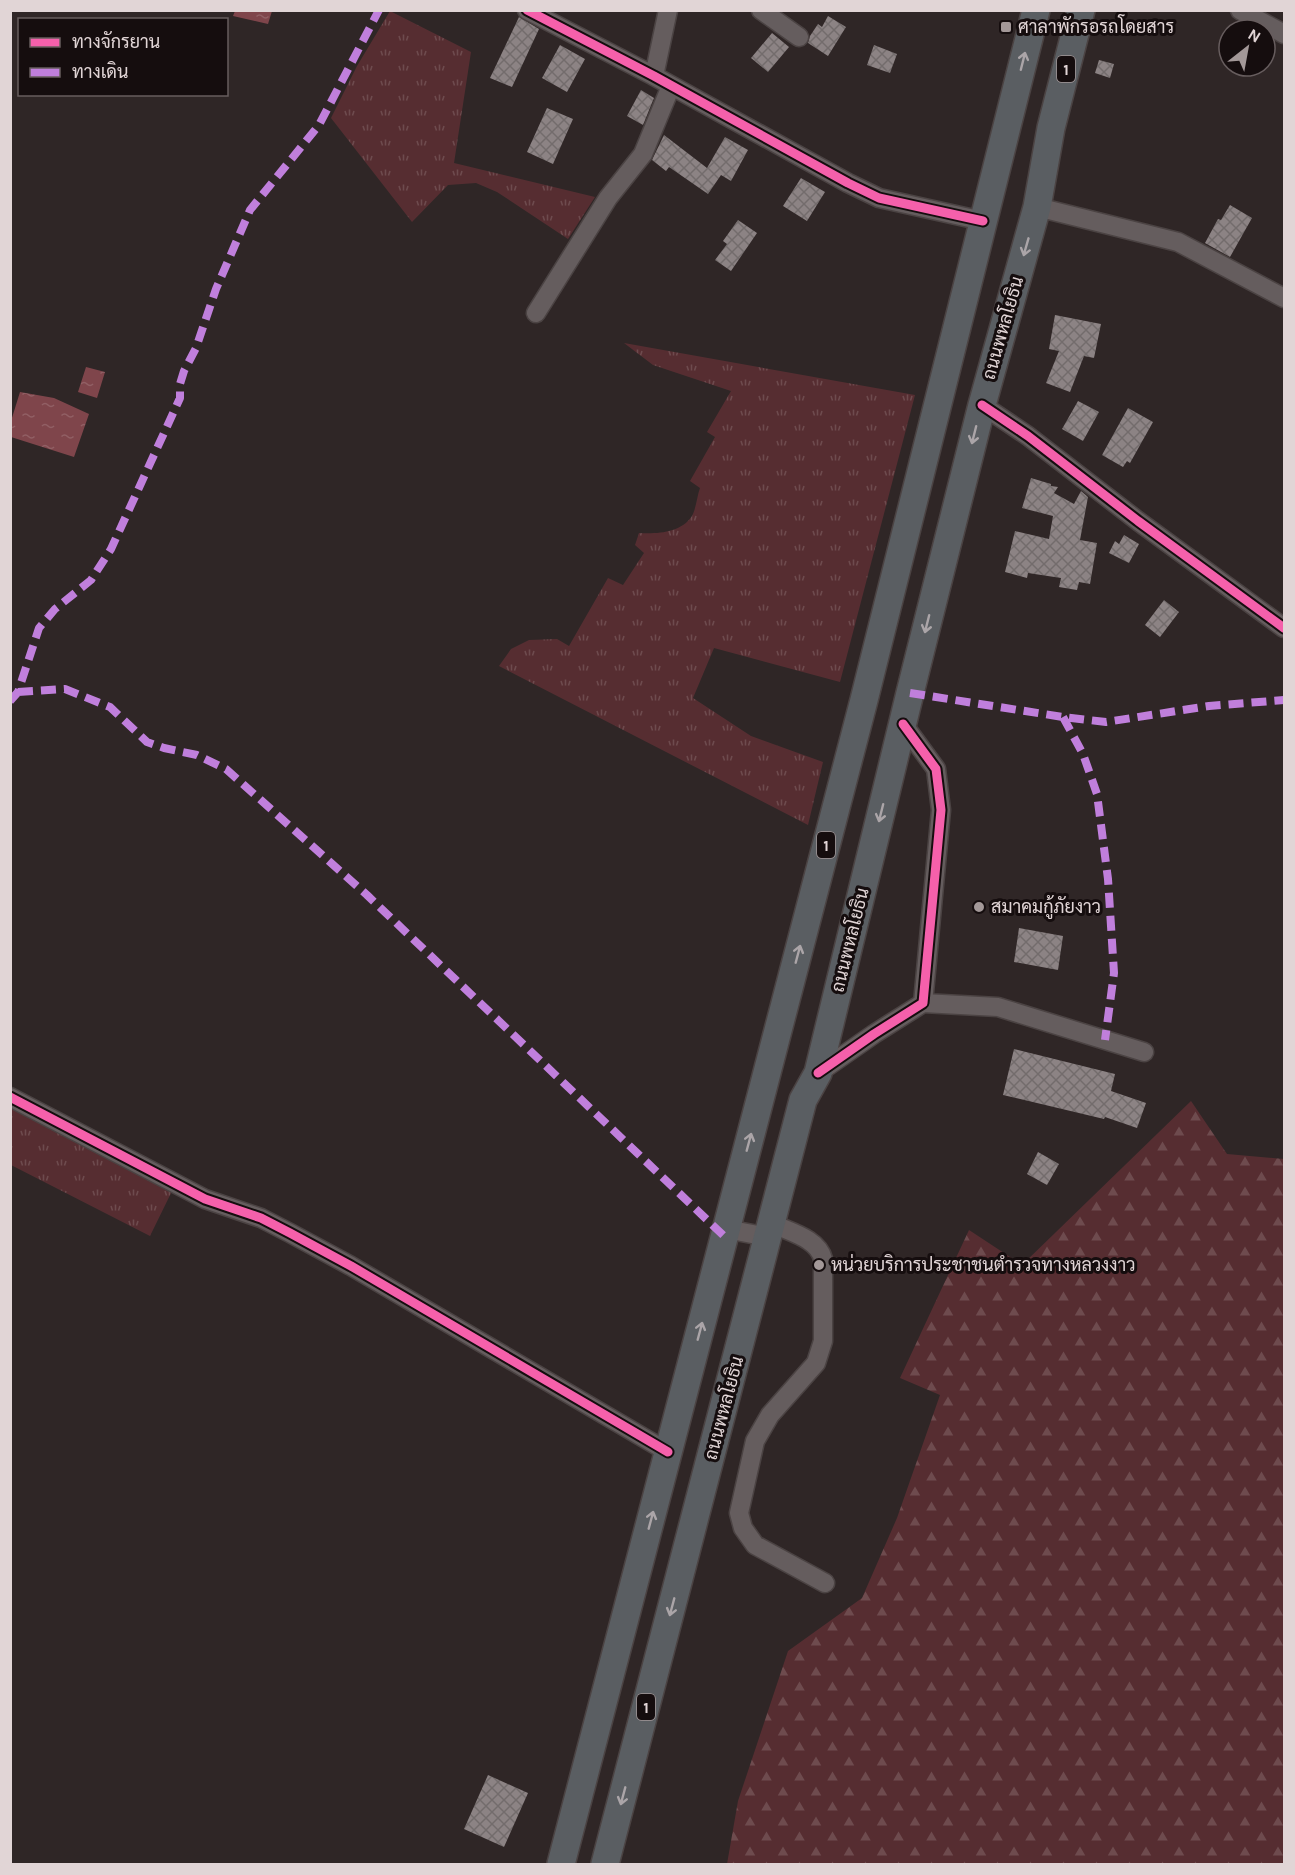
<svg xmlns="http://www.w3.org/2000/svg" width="1295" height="1875" viewBox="0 0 1295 1875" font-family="Karla,Sarabun,sans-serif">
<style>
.grass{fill:url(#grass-tufts)}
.forest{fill:url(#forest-firs)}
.water{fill:url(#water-ripples)}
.building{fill:url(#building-cross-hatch)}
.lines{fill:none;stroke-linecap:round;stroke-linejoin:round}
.minor-casing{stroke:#4b4343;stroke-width:21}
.highway-casing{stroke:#4b4343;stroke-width:30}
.minor{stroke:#655d5e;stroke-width:18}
.highway{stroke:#5a5e62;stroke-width:27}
.quiet{stroke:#c07fdc;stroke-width:8;stroke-dasharray:15 8;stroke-linecap:butt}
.cycleway-casing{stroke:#150d0e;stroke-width:13}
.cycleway{stroke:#f560ab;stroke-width:9}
.oneway{stroke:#aba5a8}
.poi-dot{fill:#a39898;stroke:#150d0e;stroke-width:2}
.labels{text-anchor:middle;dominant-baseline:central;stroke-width:6;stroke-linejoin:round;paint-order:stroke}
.shield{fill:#150d0e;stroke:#a4999a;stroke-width:1.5}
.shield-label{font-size:16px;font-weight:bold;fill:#e1d5d6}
.poi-label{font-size:18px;fill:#e1d5d6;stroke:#150d0e;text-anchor:start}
.street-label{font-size:18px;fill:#e1d5d6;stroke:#150d0e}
</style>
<defs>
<pattern id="grass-tufts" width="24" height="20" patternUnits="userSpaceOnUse" patternTransform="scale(1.5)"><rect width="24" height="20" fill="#562d31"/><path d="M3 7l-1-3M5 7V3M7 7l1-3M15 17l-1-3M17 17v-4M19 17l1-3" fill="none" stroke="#6e4b4e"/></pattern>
<pattern id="forest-firs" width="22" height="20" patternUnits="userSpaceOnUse" patternTransform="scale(1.5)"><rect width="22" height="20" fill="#562d31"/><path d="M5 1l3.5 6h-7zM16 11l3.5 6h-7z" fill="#6e4b4e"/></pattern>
<pattern id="water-ripples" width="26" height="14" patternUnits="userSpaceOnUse" patternTransform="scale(1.5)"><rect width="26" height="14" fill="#7f454b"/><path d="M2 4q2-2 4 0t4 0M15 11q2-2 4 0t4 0" fill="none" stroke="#915f64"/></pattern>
<pattern id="building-cross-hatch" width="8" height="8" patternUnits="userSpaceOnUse" patternTransform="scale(1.5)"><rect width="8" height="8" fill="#8c8384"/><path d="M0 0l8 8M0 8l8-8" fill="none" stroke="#736c6c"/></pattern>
</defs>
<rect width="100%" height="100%" fill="#2f2626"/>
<path class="grass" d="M390,11L471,52L454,163L595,197L568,239L497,192L476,183L448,185L412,222L331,118L357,66Z
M624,343L915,395L840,682L714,648L693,698L751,736L823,762L808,825L499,666L511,649L529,640L557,639L569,646L608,578L623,585L644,553L635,545L639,533C657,534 681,533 692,516C696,509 697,496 700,488L690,481L715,437L707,432L731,391L653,365Z
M10,1102L173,1189L150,1236L11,1165Z"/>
<path class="forest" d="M1191,1101L1227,1154L1284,1159V1864H727L738,1801L788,1651L862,1598L897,1518L940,1395L900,1378L969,1230L1022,1265Z"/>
<path class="water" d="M235,11V10L272,11L268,24L233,16Z
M86,367L105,372L97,398L78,392Z
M20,392L54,398L89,414L74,457L11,437V421Z"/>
<path class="building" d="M828,16L846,27L828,56L808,43L810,36L818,24L822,27Z
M519,17L539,29L512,87L490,78Z
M772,33L789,47L768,72L751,58Z
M560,45L585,59L567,92L542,78Z
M874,45L897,54L890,73L867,65Z
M1099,60L1114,64L1110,78L1095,73Z
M641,90L654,98L643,125L627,116Z
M547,108L573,119L553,164L527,152Z
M664,135L707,168L725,137L748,150L731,181L721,175L708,194L669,167L666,171L652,160Z
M801,178L825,192L807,221L783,206Z
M1230,205L1252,218L1230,257L1205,243L1218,219L1221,220Z
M738,220L757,233L731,271L715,260L727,244L723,241Z
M1055,315L1101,324L1094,358L1084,356L1070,392L1046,383L1059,351L1049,349Z
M1078,401L1099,412L1083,441L1062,429Z
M1128,408L1153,422L1130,463L1127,461L1123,467L1102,455Z
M1031,478L1051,484V486L1058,487L1054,493L1074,504L1081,491L1088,497L1080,540L1097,543L1090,584L1079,582L1077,590L1059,587L1061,578L1028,573L1027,578L1005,572L1015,531L1049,539L1053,516L1022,508Z
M1124,535L1139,544L1129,563L1109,553L1115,541L1119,544Z
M1164,600L1179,612L1160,637L1145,625Z
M1019,928L1063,936L1058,970L1014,962Z
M1014,1049L1115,1074L1111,1091L1146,1103L1137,1128L1105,1117L1104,1119L1003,1095Z
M1038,1152L1059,1164L1047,1185L1027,1174Z
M488,1775L528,1793L504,1847L464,1829Z"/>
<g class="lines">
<g class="minor-casing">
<path id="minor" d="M527,10L654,76L848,183L879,198L983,221
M761,10L799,37
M1240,10L1284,34
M654,76L668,10
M1037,207L1178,242L1284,298
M536,313L608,198L643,154L671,86
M982,405L1028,436L1138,521L1284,628
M923,1003L998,1007L1144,1052
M818,1073L874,1034L923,1003L941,810L936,769L903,724
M10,1097L205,1199L261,1218L290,1233L351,1266L668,1452
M771,1223C789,1232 818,1238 823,1259V1341L816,1363L770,1415L755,1441L739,1513L743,1528L755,1545L825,1583
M726,1229L768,1237"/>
</g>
<g class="highway-casing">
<path id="highway" d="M561,1864L864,700L1036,10
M605,1864L803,1100L818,1073L910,693L982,405L1037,207L1051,128L1081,10"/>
</g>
<use href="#minor" class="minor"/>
<use href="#highway" class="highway"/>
<path class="quiet" d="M18,692L65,689L110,707L147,742L164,748L197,755L226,769L367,895L724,1236
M910,693L1063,717L1106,722L1209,706L1284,700
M10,701L18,692L39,628L55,609L91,580L111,549L180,398V384L184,371L196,348L216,289L250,210L319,125L379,10
M1063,717L1083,754L1097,794L1108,879L1114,973L1105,1040"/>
<g class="cycleway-casing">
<path id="cycleway" d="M527,10L654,76L848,183L879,198L983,221
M982,405L1028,436L1138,521L1284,628
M818,1073L874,1034L923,1003L941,810L936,769L903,724
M10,1097L205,1199L261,1218L290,1233L351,1266L668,1452"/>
</g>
<use href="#cycleway" class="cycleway"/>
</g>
<defs><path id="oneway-shaft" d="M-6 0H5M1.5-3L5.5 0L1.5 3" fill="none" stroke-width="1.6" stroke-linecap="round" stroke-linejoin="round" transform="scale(1.5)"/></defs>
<g class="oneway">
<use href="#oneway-shaft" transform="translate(1023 61) rotate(-76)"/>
<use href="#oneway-shaft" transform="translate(1026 247) rotate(106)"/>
<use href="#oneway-shaft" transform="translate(974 435) rotate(104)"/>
<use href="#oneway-shaft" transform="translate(927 624) rotate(104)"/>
<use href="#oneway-shaft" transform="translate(881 813) rotate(104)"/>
<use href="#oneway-shaft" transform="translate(798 954) rotate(-75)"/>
<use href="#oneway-shaft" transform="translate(749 1142) rotate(-75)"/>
<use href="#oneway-shaft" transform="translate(700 1331) rotate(-75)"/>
<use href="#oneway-shaft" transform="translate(651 1520) rotate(-75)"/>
<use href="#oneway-shaft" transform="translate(672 1607) rotate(105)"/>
<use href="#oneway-shaft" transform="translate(623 1796) rotate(105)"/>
</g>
<g class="poi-dot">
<rect x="1000" y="21" width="12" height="12" rx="3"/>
<circle cx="979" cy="907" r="6"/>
<circle cx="819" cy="1265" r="6"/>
</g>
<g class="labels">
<g class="shield">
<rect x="1057" y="56" width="18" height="26" rx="4.5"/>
<rect x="817" y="832" width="18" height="26" rx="4.5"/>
<rect x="637" y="1694" width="18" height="26" rx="4.5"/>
</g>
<g class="shield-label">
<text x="1066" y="69">1</text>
<text x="826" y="845">1</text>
<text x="646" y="1707">1</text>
</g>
<g class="poi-label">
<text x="1018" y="27">ศาลาพักรอรถโดยสาร</text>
<text x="991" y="907">สมาคมกู้ภัยงาว</text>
<text x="831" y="1265">หน่วยบริการประชาชนตำรวจทางหลวงงาว</text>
</g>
<g class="street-label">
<text transform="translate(1003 328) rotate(-74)">ถนนพหลโยธิน</text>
<text transform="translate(850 940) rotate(-76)">ถนนพหลโยธิน</text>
<text transform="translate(724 1408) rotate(-75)">ถนนพหลโยธิน</text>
</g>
</g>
<rect width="1295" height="1875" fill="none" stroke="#e1d5d6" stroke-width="24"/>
<rect x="18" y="18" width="210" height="78" fill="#150d0e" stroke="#675d5e" stroke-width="1.5"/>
<rect x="30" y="38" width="30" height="9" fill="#f560ab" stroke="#675d5e" stroke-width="1.5"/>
<text x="72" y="48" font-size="18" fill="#e1d5d6">ทางจักรยาน</text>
<rect x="30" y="68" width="30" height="9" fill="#c07fdc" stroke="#675d5e" stroke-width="1.5"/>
<text x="72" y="78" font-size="18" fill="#e1d5d6">ทางเดิน</text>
<g transform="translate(1247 48) rotate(31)"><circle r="28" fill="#150d0e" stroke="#675d5e" stroke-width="1.5"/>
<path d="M0-4.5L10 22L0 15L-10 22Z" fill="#a39898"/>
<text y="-9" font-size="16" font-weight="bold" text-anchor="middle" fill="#e1d5d6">N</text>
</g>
</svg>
